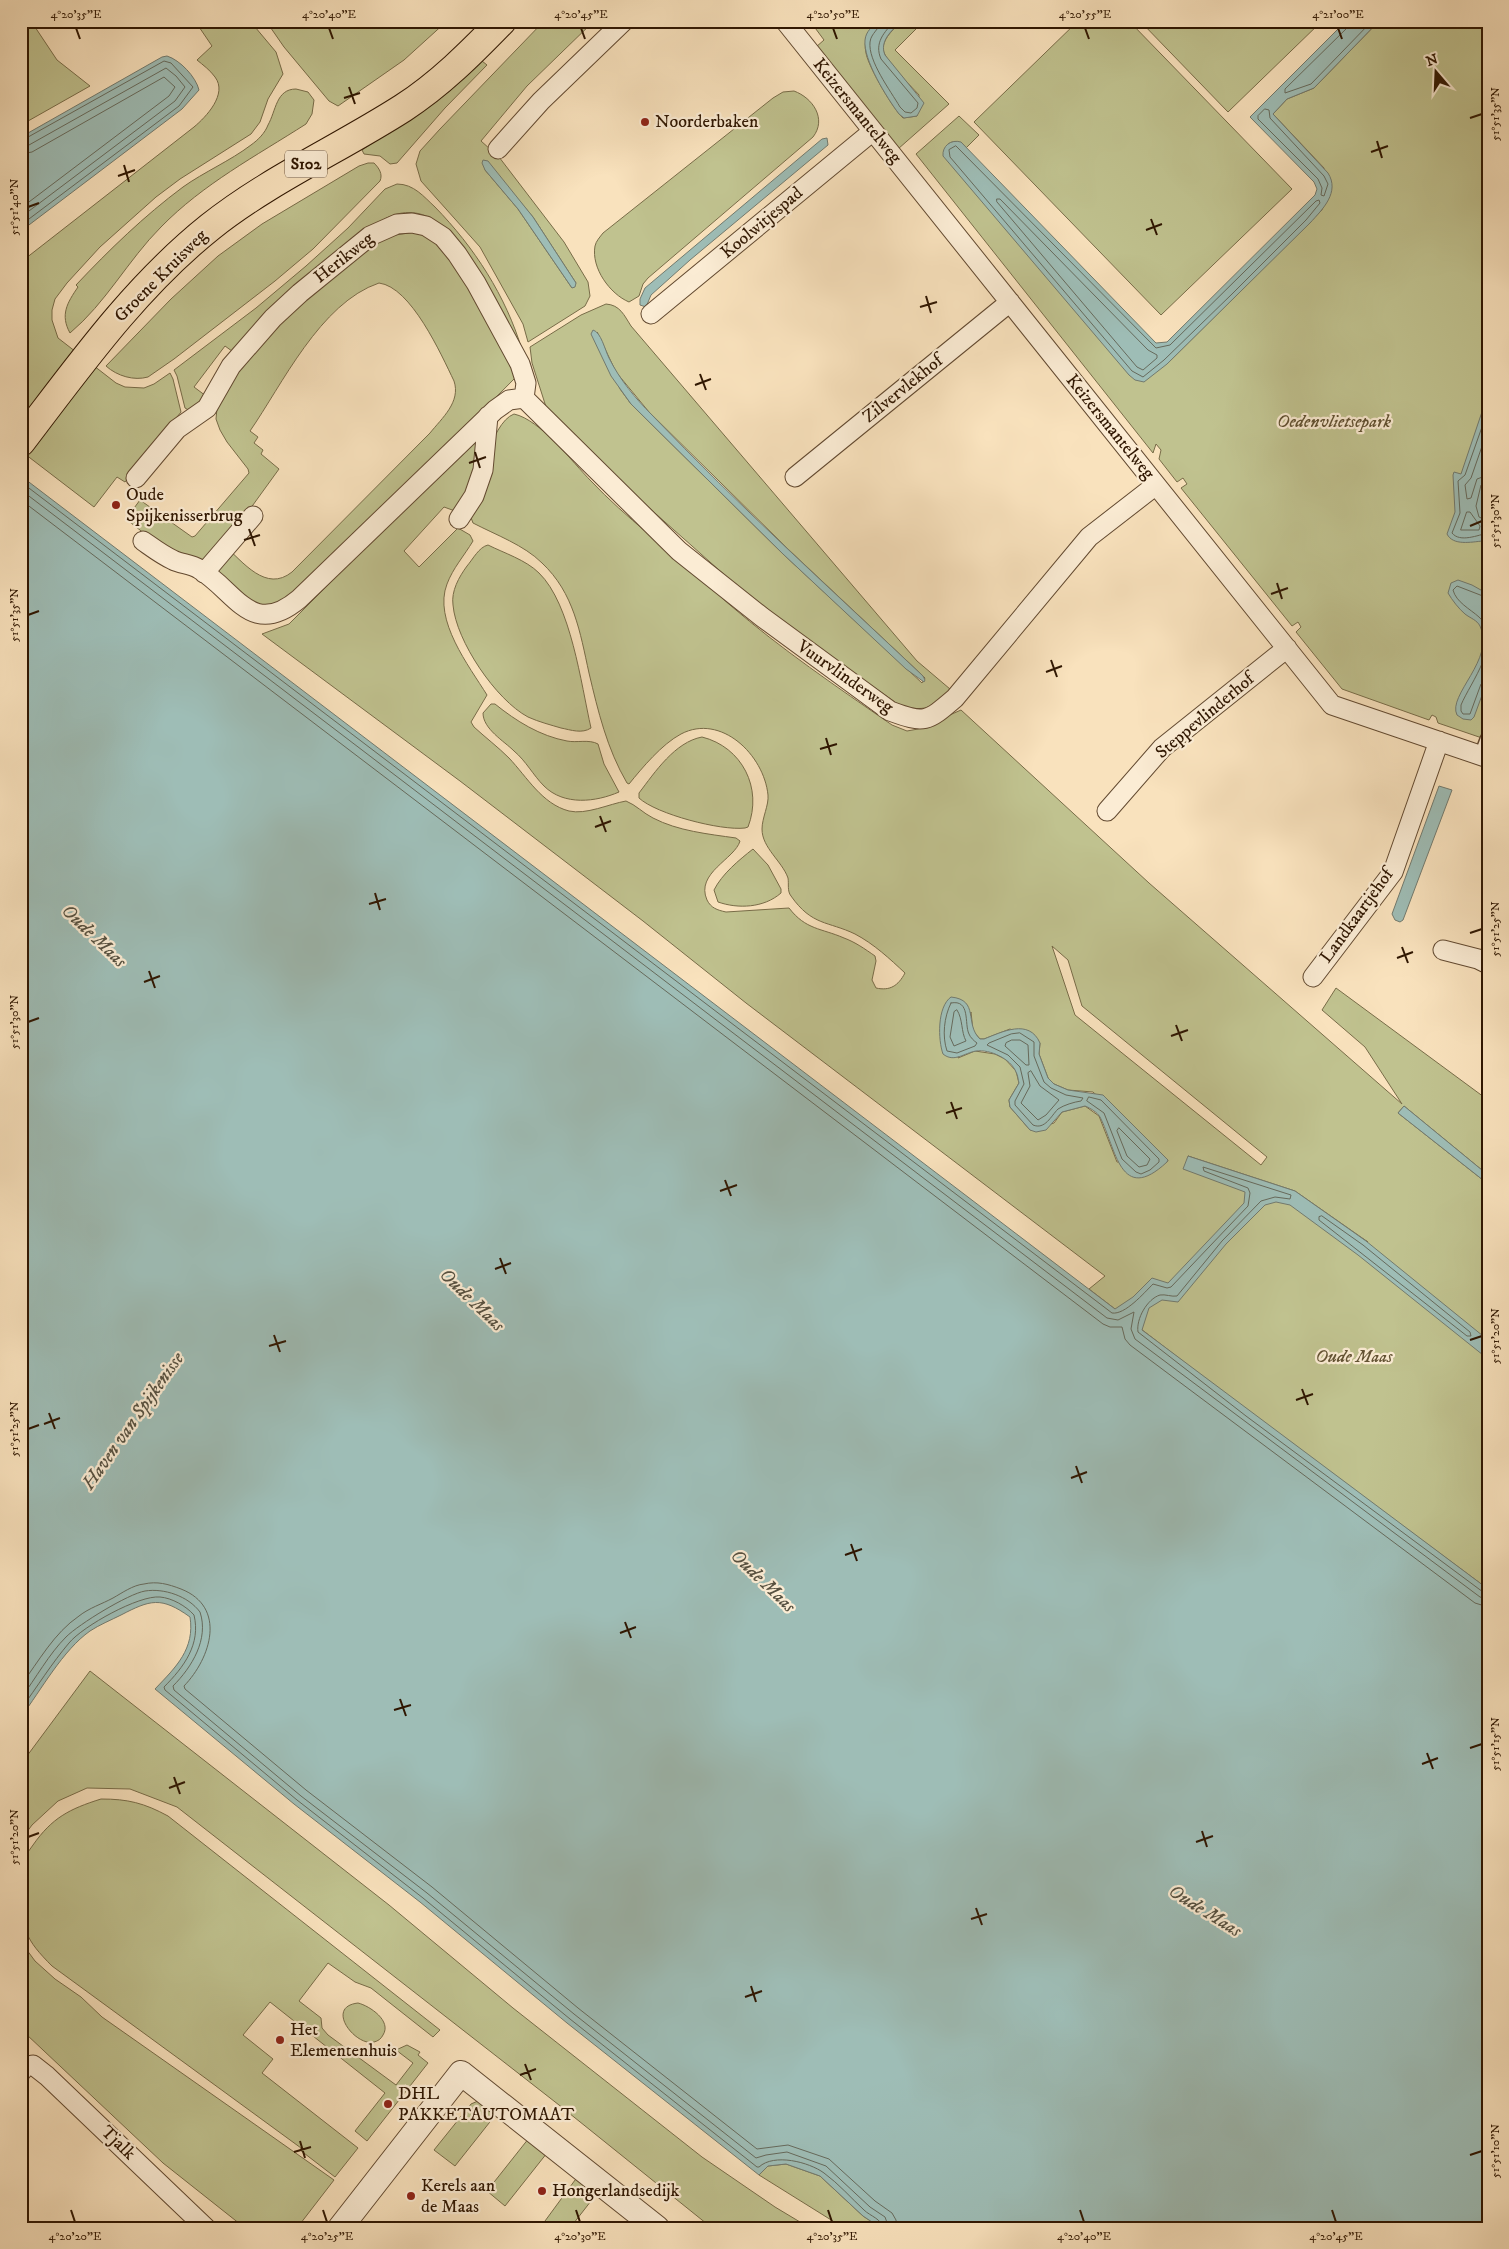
<svg xmlns="http://www.w3.org/2000/svg" width="1509" height="2249" viewBox="0 0 1509 2249" font-family="'IM FELL DW Pica',serif">
<style>
.green{fill:#c0c28f;stroke:#786c48;fill-rule:evenodd}
.water{fill:#9ebdb6;stroke:#727a6e}
.lines{fill:none;stroke-linecap:round;stroke-linejoin:round}
.shore{stroke:#666a5c;stroke-width:1}
.pedestrian-casing{stroke:#624930;stroke-width:18}
.minor-casing{stroke:#624930;stroke-width:21}
.tertiary-casing{stroke:#624930;stroke-width:26}
.primary-casing{stroke:#2f1601;stroke-width:30}
.pedestrian{stroke:#fbecd4;stroke-width:15}
.minor{stroke:#fbecd4;stroke-width:19}
.tertiary{stroke:#fbecd4;stroke-width:24}
.primary{stroke:#f9e2bd;stroke-width:28}
.ticks{fill:none;stroke:#2f1601;stroke-width:2}
.poi-dot{fill:#8f2418;stroke:#fbecd4;stroke-width:2}
.labels{text-anchor:middle;dominant-baseline:central;stroke-width:4.5;stroke-linejoin:round;paint-order:stroke}
.shield{fill:#fbecd4;stroke:#6c5640;stroke-width:1}
.shield-label{font-size:16px;font-weight:bold;fill:#2f1601}
.street-label{font-size:18px;fill:#2f1601;stroke:#fbecd4}
.poi-label{font-size:18px;fill:#2f1601;stroke:#fbecd4;text-anchor:start}
.park-label{font-size:18px;font-style:italic;fill:#625233;stroke:#fbecd4}
.water-label{font-size:19px;font-style:italic;fill:#565040;stroke:#fbecd4}
.neatline{fill:none;stroke:#2f1601;stroke-width:2}
.ticks-label{font-size:12px;text-anchor:middle;fill:#2f1601}
</style>
<rect width="100%" height="100%" fill="#f9e2bd"/>
<filter id="stains"><feTurbulence type="fractalNoise" baseFrequency=".004" numOctaves="4"/><feColorMatrix values="0 0 0 0 .2 0 0 0 0 .09 0 0 0 0 .02 0 0 0 .5 -.17"/></filter>
<radialGradient id="worn" r=".72"><stop offset=".6" stop-color="#630" stop-opacity="0"/><stop offset="1" stop-color="#630" stop-opacity=".3"/></radialGradient>
<path class="green" d="M21,21H31L57,60L90,86L21,125Z
M195,21H250L276,52L283,74L268,99L260,122L251,134L180,179L156,197L100,247L67,283L55,299L52,310V320L58,338L116,383L125,387L144,388L154,384L170,373L173,379L181,412L125,482L117,477L94,507L21,451V262L194,127C206,117 228,94 215,77C210,70 203,65 197,60L212,46Z
M266,21H447L404,60L338,106L329,101L284,47Z
M544,21H594L527,86L481,141L499,157L564,242L588,282L590,296L585,306L528,342L523,324L480,247L421,181L416,164L420,151L440,129ZM485,160L533,217L576,283L572,288L518,209L485,170Z
M810,21H878C869,29 863,40 866,53C868,66 893,109 903,118L917,116L919,95C911,86 881,57 883,47C885,36 894,29 902,21H924L895,50L949,104L898,149L816,47L824,40Z
M1078,21H1129L1292,189L1161,315L974,122Z
M1140,21H1322L1228,112Z
M1379,21H1488V721L1482,738L1438,723L1436,717L1432,715L1429,720L1342,689L1296,632L1301,627L1298,622L1292,626L1181,488L1187,484L1183,478L1177,482L1159,459L1161,450L1156,444L1153,453L916,154L959,116L979,135L966,148C961,142 956,139 948,144L1167,364L1322,210L1324,168L1273,114L1287,99L1314,88Z
M482,61L487,65L445,108L397,163L390,164L380,156L364,154L362,150L422,110Z
M296,89L308,92L314,100L312,114L306,124C256,156 203,184 161,227C128,260 106,303 70,333C60,315 67,303 78,287L76,285C109,250 144,216 183,187C204,172 230,161 251,145C258,140 265,133 268,125C276,111 276,89 296,89Z
M794,91C813,98 827,119 813,137L648,278L643,284L639,296L629,302C610,294 591,268 595,246C596,241 600,237 603,233L773,98L783,92Z
M368,163H374C379,168 383,174 380,181L313,249L275,281L174,359L148,377C134,381 117,376 106,366L171,299L218,256L262,224L359,166Z
M397,184C414,184 424,197 435,207C474,247 506,296 522,350L432,219C415,209 396,211 380,222L236,354L225,346L194,387L206,396L192,412L185,408L177,376L174,370L256,308L306,266L348,228L385,189Z
M415,232L435,240L451,256L518,375L395,499L285,606L264,611L169,553L126,519L140,500L192,537L195,536L249,473L248,469L227,442L220,430L216,419L217,408L224,392L261,339L352,257L389,236ZM379,283C411,287 441,354 454,381C461,402 442,418 430,433L292,572C266,593 243,562 224,545L279,469L261,454L263,450L254,443L258,437L250,431C282,385 320,303 379,283Z
M606,304C620,305 624,315 631,326L917,661L950,689C933,708 928,711 902,707L824,652L737,586L638,498L547,410L532,363L530,347L581,315ZM597,332L616,372L649,412L788,549L923,676L925,678L922,683L783,554L631,404L620,389Z
M514,414C541,420 572,462 591,481C626,518 667,548 705,581C714,589 721,598 730,605C781,649 837,687 892,725L907,731L918,729L961,710L1149,883L1402,1104L1365,1047L1322,1010L1336,988L1488,1100V1175L1404,1106L1398,1113L1488,1184V1589L1249,1412L1089,1289L1105,1276L746,1003L643,921L460,781L262,634L289,624L478,435C475,468 475,484 455,511L444,507L404,551L419,567L458,528L470,535L473,541C464,556 453,568 447,584C433,620 469,666 487,695L471,722L474,727C486,738 498,747 509,758C527,777 542,804 569,811C586,815 609,804 626,801C636,805 643,813 653,818C678,831 708,834 736,838L740,841C735,859 695,873 707,900C711,908 717,910 726,912L789,908C806,930 821,928 844,938C855,942 865,949 875,956L876,961L872,980L876,988C890,991 898,986 905,973C890,959 874,944 855,934C828,921 812,926 791,896C787,891 789,884 788,878C782,861 762,848 762,829C762,818 769,805 768,795C764,755 721,713 681,734C662,744 642,768 629,784L627,783C607,749 598,711 589,673C580,632 574,593 542,563C524,545 496,535 473,523L470,515C477,491 490,423 514,414ZM1052,946L1068,960L1082,1006L1267,1157L1261,1165L1075,1015ZM971,1012L973,1031L980,1039H984L1010,1029L1040,1043L1039,1054L1048,1078L1054,1084L1068,1090L1093,1092L1168,1160L1167,1162H1117L1099,1116L1085,1106L1062,1112L1054,1123L1030,1130L1010,1107L1009,1100L1019,1083L1016,1071L1005,1059L995,1054L975,1051L958,1058ZM1188,1156L1295,1191L1368,1242L1294,1198Z
M488,545C504,553 526,560 539,573C571,604 581,684 591,728C582,734 571,730 561,728C551,725 539,722 528,717C496,700 456,641 453,605C451,591 459,577 467,566C473,559 479,547 488,545Z
M491,704H495C516,721 540,736 567,741C577,743 589,739 598,744L604,764L619,792C596,802 564,806 544,786C533,775 526,761 514,751C504,741 483,729 483,713Z
M702,737C742,747 763,788 748,827L745,828C721,831 656,814 639,798V793C655,772 675,742 702,737Z
M753,849L768,865L781,889V893C764,908 738,909 718,902L714,890C722,874 739,860 753,849Z
M90,1671L389,1905L513,2008L702,2157L775,2207L810,2228H712L559,2105L177,1807L130,1789L87,1788L58,1801L32,1825L21,1840V1764Z
M101,1799C128,1799 144,1803 168,1816L440,2030L433,2037L371,1988L355,1982L328,1963L299,2001L321,2018L322,2028L328,2035L396,2085L413,2063L396,2050L407,2045L420,2052L418,2055L428,2063L367,2141L355,2131L385,2093L270,2002L243,2035L273,2059L262,2073L358,2148L335,2177L300,2150L301,2148L52,1966C26,1940 21,1929 21,1892C21,1883 20,1874 22,1865C24,1857 28,1852 33,1845C52,1818 69,1809 101,1799Z
M21,1942L35,1961L55,1979L81,1997L102,2017L334,2180L297,2228H245L163,2163L26,2034L21,2036Z
M358,2003C370,2006 392,2021 383,2035C381,2039 378,2041 374,2042C356,2047 324,2007 358,2003Z
M478,2101L486,2104L497,2113L455,2166L434,2150L471,2104Z
M529,2138L547,2153L505,2206L487,2191Z
M786,2164L820,2176L863,2216L881,2228H844L759,2175L768,2166Z
M578,2176L598,2192L570,2228H554L545,2221Z"/>
<path class="water" d="M878,21H902C892,30 879,41 885,55L924,103L917,116L904,118L899,114C887,98 863,60 865,40C866,31 872,27 878,21Z
M1346,21H1379L1314,88L1287,99L1273,114L1328,173C1340,192 1323,209 1310,223L1167,364L1144,382L1135,380L1129,375L943,156C942,146 951,139 961,142L1156,343L1167,342L1315,195L1317,189L1314,182L1250,117Z
M167,56C180,60 196,77 199,90L182,109L21,231V137L162,57Z
M827,138L828,145L690,260L651,295L646,307L640,305V299L645,288L822,139Z
M483,160L488,161L533,217L576,283L575,287L572,288L518,209L485,170L482,163Z
M593,330C601,332 605,350 609,358C620,380 635,398 652,415C739,506 832,590 923,676L925,680L924,682L906,669L783,554L631,404L611,376L591,334Z
M1488,394V477L1482,502L1483,513L1488,517V533L1483,541C1471,542 1453,546 1447,534L1455,512L1453,475L1454,472L1461,474Z
M21,476L1115,1309L1133,1297L1152,1278L1168,1283L1244,1203L1245,1192L1183,1169L1188,1156L1295,1191L1366,1241L1488,1340V1359L1358,1255L1290,1205L1276,1202L1265,1205L1226,1244L1178,1302L1162,1300L1149,1308L1142,1330L1488,1589V2228H881L863,2216L820,2176L786,2164L768,2166L759,2175L567,2023L420,1902L294,1804L155,1689C176,1667 195,1649 190,1617C161,1596 150,1600 121,1615C111,1620 99,1625 90,1631C63,1650 41,1690 21,1717Z
M1458,580L1472,585L1488,594V679L1474,717L1471,720L1463,719L1457,715C1447,695 1496,659 1480,626C1477,620 1470,618 1465,614C1459,609 1452,600 1448,593L1451,583Z
M1439,786L1452,790L1403,920L1400,922L1395,920L1392,914Z
M951,997C980,1000 964,1024 980,1039H984C1002,1032 1029,1018 1040,1043L1039,1054L1048,1078L1054,1084L1068,1090L1103,1095L1168,1160L1167,1162C1120,1206 1116,1148 1100,1117C1097,1112 1090,1108 1085,1106L1062,1112L1046,1130L1036,1132L1030,1130L1010,1107L1009,1100L1019,1083C1018,1080 1018,1075 1016,1072C1011,1059 990,1049 976,1051C964,1053 954,1063 943,1054C938,1040 937,1007 951,997Z
M1404,1106L1488,1175V1184L1398,1113Z"/>
<g class="lines">
<path class="shore" d="M881,21C880,29 871,33 870,42C868,61 890,90 900,107L905,112L911,113L917,108L918,103L881,59C874,43 884,32 895,21
M1350,21L1348,27L1285,89V93L1311,84L1372,21
M1265,109L1269,110L1270,118L1324,176L1328,184L1324,196L1321,195L1322,188L1318,179L1258,119V116Z
M21,141L164,61L171,63L193,87L179,106L21,225
M956,146L1156,348L1170,345L1316,201L1319,200L1320,203L1306,220L1232,294L1164,360L1143,377L1132,371L950,157L949,150Z
M21,147L29,145L166,68L176,76L185,87L175,101L21,217
M21,154L32,152L164,77L175,87L169,96L21,208
M997,199H1000L1148,350L1157,355V358L1143,370L1137,367L997,202Z
M1488,410L1465,475L1458,481L1460,513L1452,533C1460,543 1478,535 1488,533
M1488,429L1471,478L1465,485L1467,499L1471,498L1477,479L1488,475
M1488,481L1481,485L1476,506L1479,517L1488,521
M21,482L1112,1313C1125,1315 1144,1293 1153,1284L1167,1288L1171,1287L1248,1206L1250,1193L1248,1188L1204,1171L1203,1167L1291,1195L1290,1199L1275,1197L1261,1201L1222,1241L1177,1296C1172,1297 1165,1294 1160,1295C1147,1299 1136,1319 1138,1332L1246,1416L1483,1592L1488,1593
M21,490L1107,1318L1118,1320L1134,1312L1131,1329L1135,1339L1480,1597L1488,1599
M21,500L1103,1324L1110,1327H1122L1125,1339L1130,1345L1475,1603L1488,1607
M1467,512H1470L1480,526L1479,530H1461Z
M1488,598L1457,586L1453,590C1456,602 1470,609 1479,617C1505,639 1470,683 1461,705V711L1463,714H1470L1481,684L1488,680
M951,1003C971,999 964,1024 969,1034C970,1037 974,1041 977,1043L975,1046L957,1053L947,1051C942,1036 944,1017 951,1003Z
M957,1010C963,1019 961,1032 966,1041L954,1046L950,1037L954,1012Z
M1020,1033L1034,1042V1056L1044,1082L1051,1088L1066,1095L1083,1098L1081,1101C1074,1102 1064,1105 1058,1109C1051,1116 1045,1130 1033,1125L1015,1105V1101L1024,1084L1020,1067L1008,1055L987,1045L989,1043L1011,1034Z
M1012,1040H1020L1028,1045L1029,1065H1026L1005,1046L1006,1043Z
M1031,1071L1040,1086L1059,1100L1046,1115L1038,1120L1021,1103L1030,1086L1028,1073Z
M1089,1097L1101,1100L1159,1159V1162L1150,1170L1141,1174L1136,1172L1122,1159L1104,1113L1087,1101Z
M1119,1128L1150,1159L1147,1165L1139,1167L1127,1156L1117,1131Z
M1322,1216L1363,1245L1470,1332L1471,1336H1467L1319,1220V1217Z
M21,1685C39,1661 54,1633 79,1616C89,1608 102,1604 113,1598C122,1593 133,1585 144,1584C157,1581 168,1584 181,1589C227,1607 211,1658 184,1686L185,1689L306,1790L432,1887L578,2008L757,2149L788,2145L829,2159L875,2201L892,2213L896,2220L897,2228
M21,1698C36,1678 49,1654 66,1637C79,1624 128,1594 145,1591C164,1588 188,1596 200,1612C209,1639 192,1667 173,1686L174,1690L301,1796L427,1893L574,2014L756,2158L766,2155L787,2152L826,2166L870,2207L885,2217L889,2228
M21,1709C37,1687 52,1663 69,1643C83,1626 139,1595 160,1597C172,1598 186,1606 194,1615C201,1644 184,1667 164,1687L165,1690L297,1800L423,1898L570,2019L757,2167H759C774,2153 809,2162 824,2173C839,2184 851,2198 864,2210C870,2216 882,2219 883,2228"/>
<g class="pedestrian-casing">
<path id="pedestrian" d="M1482,756L1488,740"/>
</g>
<g class="minor-casing">
<path id="minor" d="M785,21L1332,705L1488,758
M498,149L541,101L624,21
M651,314L873,131
M524,398L679,551L762,617L890,711C925,724 927,722 955,698L1089,537L1156,485
M795,477L1010,302
M136,478L177,429L207,408L231,366L273,318L300,293L370,236L397,224L412,223L426,226L443,237L457,254L476,283L520,364L526,383L524,398
M459,519L474,496L483,470L488,416
M143,541C153,548 162,555 173,560C181,564 191,564 199,569C236,591 251,639 299,599L495,410L509,400L524,398
M204,573L253,516
M1107,811L1162,748L1287,648
M1443,950L1478,959L1488,964
M1313,977L1393,872L1439,741
M21,2072L25,2067L33,2065L47,2076L206,2228"/>
</g>
<g class="tertiary-casing">
<path id="tertiary" d="M340,2228L461,2073L657,2228"/>
</g>
<g class="primary-casing">
<path id="primary" d="M21,442C79,366 135,287 210,227C269,180 339,149 403,108C440,84 471,53 502,21"/>
</g>
<use href="#pedestrian" class="pedestrian"/>
<use href="#minor" class="minor"/>
<use href="#tertiary" class="tertiary"/>
<use href="#primary" class="primary"/>
</g>
<path class="ticks" d="M76,28L80,39M329,28L333,39M581,28L585,39M833,28L837,39M1085,28L1089,39M1338,28L1342,39M349,87L355,104M344,98L360,93M1470,118L1482,114M1377,141L1382,158M1371,152L1388,146M124,165L129,182M118,176L135,170M28,207L39,203M1151,219L1157,235M1146,230L1162,224M926,296L931,313M920,307L937,302M700,374L706,390M695,385L711,379M475,452L480,468M469,463L486,457M1470,526L1482,521M249,529L255,546M244,540L260,535M1277,583L1282,599M1271,594L1288,588M28,615L39,611M1051,660L1057,677M1046,672L1062,666M826,738L831,755M820,749L837,744M600,816L606,832M595,827L611,821M375,893L380,910M369,904L386,899M1470,933L1482,929M1402,947L1408,963M1397,958L1413,952M149,971L155,988M144,982L160,976M28,1022L39,1018M1176,1025L1182,1041M1171,1036L1188,1030M951,1102L957,1119M946,1113L962,1108M725,1180L731,1196M720,1191L737,1185M500,1258L506,1274M495,1269L511,1263M274,1335L280,1352M1470,1340L1482,1336M269,1346L286,1341M1302,1389L1308,1405M1296,1400L1313,1394M49,1413L55,1429M44,1424L60,1418M28,1429L39,1425M1076,1466L1082,1483M1071,1478L1087,1472M851,1544L857,1561M845,1555L862,1549M625,1622L631,1638M620,1633L636,1627M400,1699L406,1716M394,1710L411,1705M1470,1748L1482,1744M1427,1753L1433,1769M1422,1764L1438,1758M174,1777L180,1794M169,1788L185,1782M1202,1831L1207,1847M28,1837L39,1833M1196,1842L1213,1836M976,1908L982,1925M971,1919L987,1914M751,1986L756,2002M745,1997L762,1991M525,2064L531,2080M520,2075L536,2069M300,2141L305,2158M294,2152L311,2147M1470,2155L1482,2151M71,2210L75,2222M323,2210L327,2222M576,2210L580,2222M828,2210L832,2222M1080,2210L1084,2222M1332,2210L1336,2222"/>
<g class="poi-dot">
<circle cx="645" cy="122" r="5"/>
<circle cx="116" cy="505" r="5"/>
<circle cx="280" cy="2040" r="5"/>
<circle cx="388" cy="2104" r="5"/>
<circle cx="542" cy="2191" r="5"/>
<circle cx="411" cy="2196" r="5"/>
</g>
<g class="labels">
<rect class="shield" x="285" y="150.5" width="42" height="27" rx="4"/>
<g class="shield-label">
<text x="306" y="164">S102</text>
</g>
<g class="street-label">
<text transform="translate(857 111) rotate(51)">Keizersmantelweg</text>
<text transform="translate(762 223) rotate(-40)">Koolwitjespad</text>
<text transform="translate(344 258) rotate(-38)">Herikweg</text>
<text transform="translate(161 276) rotate(-45)">Groene Kruisweg</text>
<text transform="translate(903 389) rotate(-39)">Zilvervlekhof</text>
<text transform="translate(1110 427) rotate(51)">Keizersmantelweg</text>
<text transform="translate(845 677) rotate(35)">Vuurvlinderweg</text>
<text transform="translate(1205 716) rotate(-40)">Steppevlinderhof</text>
<text transform="translate(1357 916) rotate(-54)">Landkaartjehof</text>
<text transform="translate(118 2143) rotate(44)">Tjalk</text>
</g>
<g class="poi-label">
<text x="655" y="122">Noorderbaken</text>
<text x="126" y="495">Oude<tspan x="126" dy="21">Spijkenisserbrug</tspan></text>
<text x="290" y="2030">Het<tspan x="290" dy="21">Elementenhuis</tspan></text>
<text x="398" y="2094">DHL<tspan x="398" dy="21">PAKKETAUTOMAAT</tspan></text>
<text x="421" y="2186">Kerels aan<tspan x="421" dy="21">de Maas</tspan></text>
<text x="552" y="2191">Hongerlandsedijk</text>
</g>
<g class="park-label">
<text x="1334" y="422">Oedenvlietsepark</text>
<text x="1354" y="1357">Oude Maas</text>
</g>
<g class="water-label">
<text transform="translate(94 936) rotate(44)">Oude Maas</text>
<text transform="translate(472 1300) rotate(44)">Oude Maas</text>
<text transform="translate(133 1421) rotate(-55)">Haven van Spijkenisse</text>
<text transform="translate(763 1581) rotate(44)">Oude Maas</text>
<text transform="translate(1205 1911) rotate(32)">Oude Maas</text>
</g>
</g>
<rect width="1509" height="2249" fill="none" stroke="#f9e2bd" stroke-width="55"/>
<g transform="translate(1436 72) rotate(341)" stroke="#fbecd4" stroke-width="4" paint-order="stroke">
<path d="M0-4L9 19L0 12L-9 19Z" fill="#2f1601"/>
<text y="-8" font-size="14" font-weight="bold" text-anchor="middle" fill="#2f1601">N</text>
</g>
<rect x="28" y="28" width="1454" height="2194" class="neatline"/>
<g class="ticks-label">
<text x="76" y="18">4°20'35"E</text>
<text x="329" y="18">4°20'40"E</text>
<text x="581" y="18">4°20'45"E</text>
<text x="833" y="18">4°20'50"E</text>
<text x="1085" y="18">4°20'55"E</text>
<text x="1338" y="18">4°21'00"E</text>
<text transform="translate(1495 114) rotate(-90)" y="4">51°51'35"N</text>
<text transform="translate(14 207) rotate(-90)" y="4">51°51'40"N</text>
<text transform="translate(1495 521) rotate(-90)" y="4">51°51'30"N</text>
<text transform="translate(14 615) rotate(-90)" y="4">51°51'35"N</text>
<text transform="translate(1495 929) rotate(-90)" y="4">51°51'25"N</text>
<text transform="translate(14 1022) rotate(-90)" y="4">51°51'30"N</text>
<text transform="translate(1495 1336) rotate(-90)" y="4">51°51'20"N</text>
<text transform="translate(14 1429) rotate(-90)" y="4">51°51'25"N</text>
<text transform="translate(1495 1744) rotate(-90)" y="4">51°51'15"N</text>
<text transform="translate(14 1837) rotate(-90)" y="4">51°51'20"N</text>
<text transform="translate(1495 2151) rotate(-90)" y="4">51°51'10"N</text>
<text x="75" y="2240">4°20'20"E</text>
<text x="327" y="2240">4°20'25"E</text>
<text x="580" y="2240">4°20'30"E</text>
<text x="832" y="2240">4°20'35"E</text>
<text x="1084" y="2240">4°20'40"E</text>
<text x="1336" y="2240">4°20'45"E</text>
</g>
<rect width="100%" height="100%" filter="url(#stains)"/>
<rect width="100%" height="100%" fill="url(#worn)"/>
</svg>
